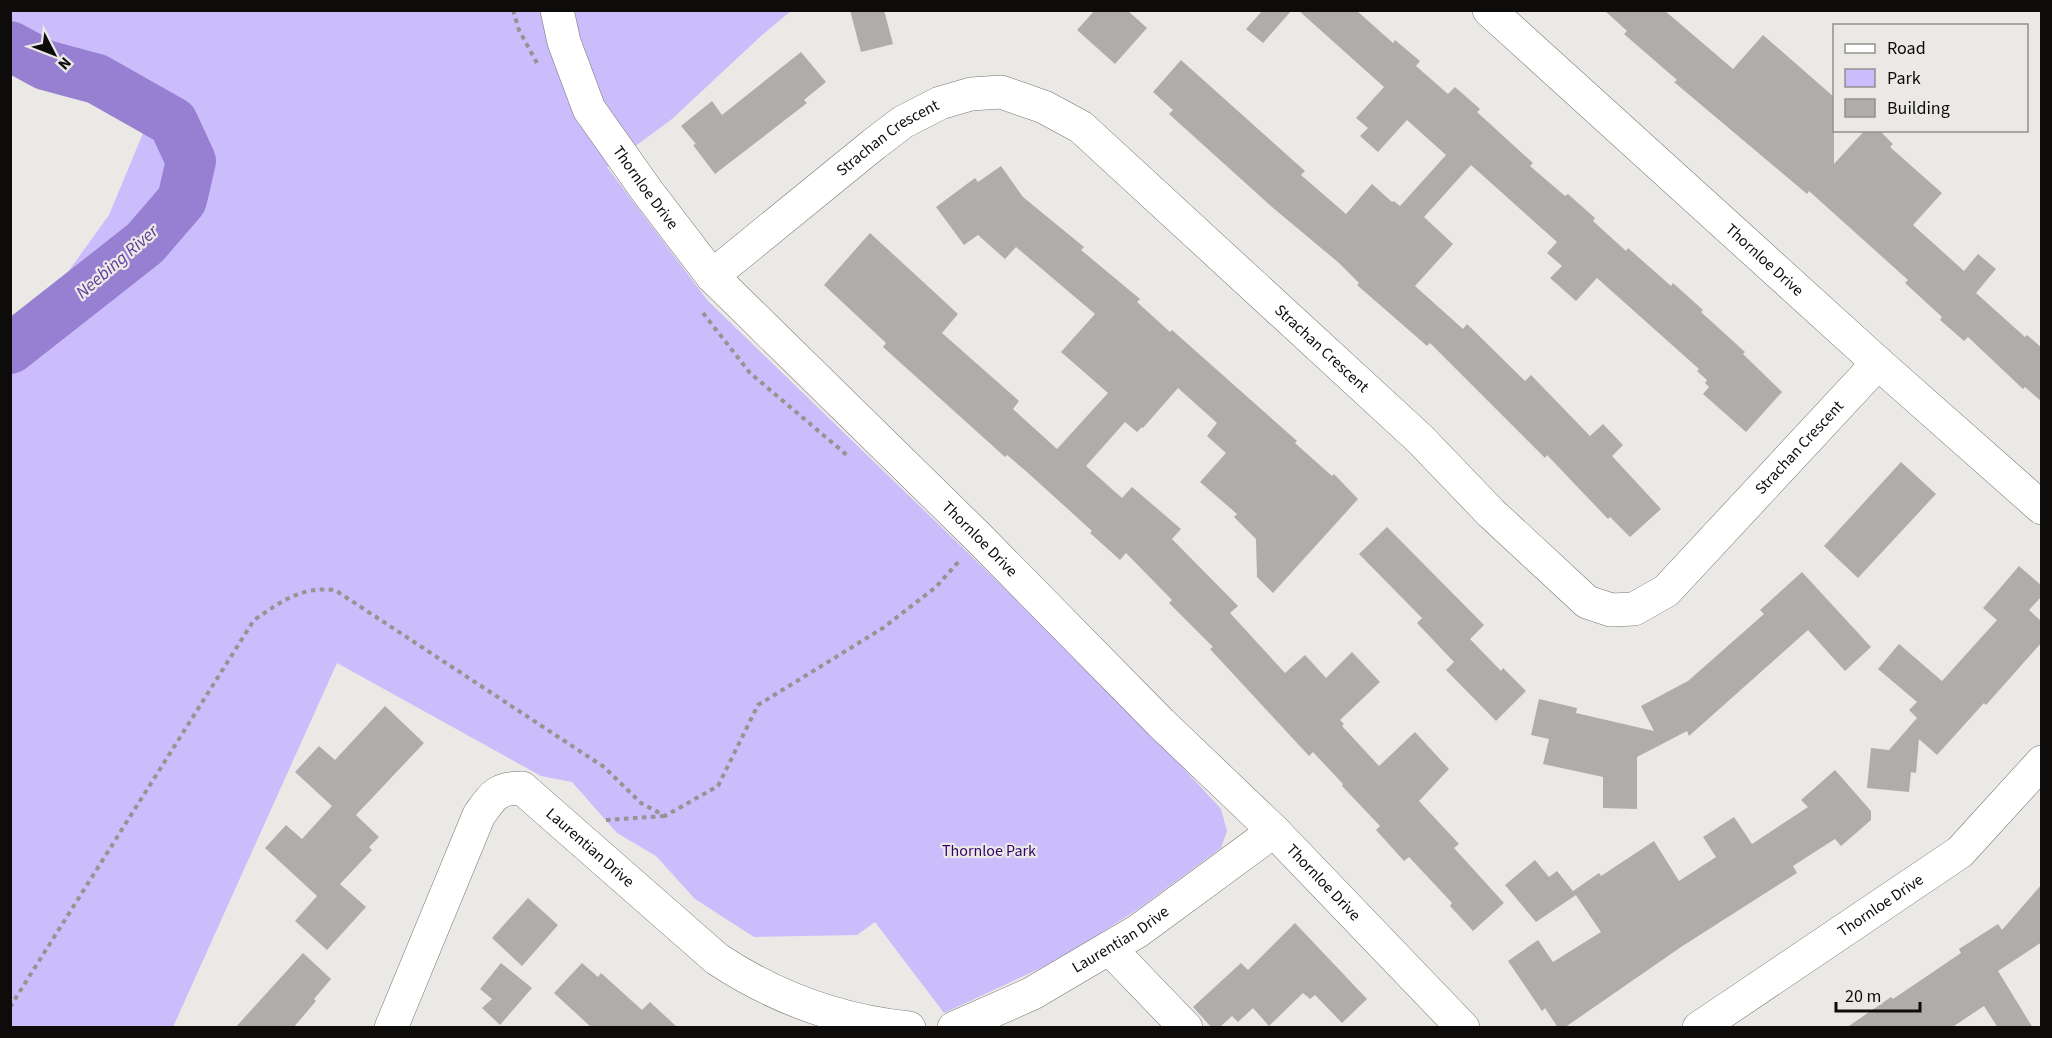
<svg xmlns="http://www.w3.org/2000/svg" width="2052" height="1038" viewBox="0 0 2052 1038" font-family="'Source Sans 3',sans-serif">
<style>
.green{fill:#cbbcfb}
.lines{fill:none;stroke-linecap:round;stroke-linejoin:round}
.river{stroke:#9780d2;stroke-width:50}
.building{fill:#afadab}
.minor-casing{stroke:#777573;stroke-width:34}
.path{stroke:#959491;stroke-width:4;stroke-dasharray:4.5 4.5;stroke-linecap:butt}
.minor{stroke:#fff;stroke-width:33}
.labels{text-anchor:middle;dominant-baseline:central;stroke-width:4.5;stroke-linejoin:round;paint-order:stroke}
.street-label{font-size:16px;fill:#0d0c0b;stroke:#ebe9e6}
.park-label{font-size:16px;fill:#34036a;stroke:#ebe9e6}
.water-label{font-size:18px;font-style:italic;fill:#5f3d9e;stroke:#ebe9e6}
</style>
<rect width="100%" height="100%" fill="#ebe9e6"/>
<path class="green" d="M10,11H791L762,35L672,119L607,167L708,301L1128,708L1221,809L1227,831L1221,848L1138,909L1085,943L1041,968L944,1013L875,922L857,935L754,937L695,899L656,856L617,833L572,782L541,776L337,663L173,1027H11V351L109,215L151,114L103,68L53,57L11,22Z"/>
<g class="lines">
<path class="river" d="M10,46L45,65L97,79L173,122L191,161L182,200L145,243L10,349"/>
</g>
<path class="building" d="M850,10H884L893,44L861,52Z
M1095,10H1127L1147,28L1115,64L1077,30Z
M1263,10H1292L1263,43L1246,29Z
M1298,10H1356L1393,43L1395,40L1420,61L1416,66L1448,94L1455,87L1480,109L1477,112L1533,163L1530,166L1565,196L1568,194L1595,218L1593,221L1626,251L1628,248L1671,286L1673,283L1703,310L1701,312L1745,352L1743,354L1782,392L1746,432L1703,394L1709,387L1705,383L1707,380L1697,371L1699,369L1597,278L1576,301L1550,278L1562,266L1547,253L1557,242L1471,165L1424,217L1453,244L1415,286L1463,329L1467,324L1525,381L1531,375L1590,436L1603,424L1623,445L1612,456L1661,509L1630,537L1610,517L1608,519L1547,455L1545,458L1430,343L1427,346L1357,285L1359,283L1339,263L1272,207L1169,114L1173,110L1153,92L1181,60L1305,171L1301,175L1346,214L1372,184L1392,202L1394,201L1400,206L1446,155L1407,120L1378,152L1360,136L1368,128L1356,118L1384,87Z
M1604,10H1664L1733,69L1763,35L1834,97V164L1865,130H1879L1893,144L1890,147L1942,193L1913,225L1964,271L1978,254L1996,269L1976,293L2025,337L2027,335L2042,348V402L2025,387L2023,389L1968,337L1964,341L1940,320L1942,317L1905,283L1908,280L1809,191L1807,194L1674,82L1677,80L1624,34L1627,31Z
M801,52L826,82L804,100L807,103L715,174L693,145L696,144L681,126L712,101L722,115Z
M1001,166L1023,197L1084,247L1081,250L1140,299L1137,302L1170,332L1172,330L1297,441L1295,443L1332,476L1334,474L1358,499L1273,593L1257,577L1256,539L1234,517L1237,514L1200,482L1226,453L1207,436L1217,423L1178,388L1143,428L1142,427L1137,432L1125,422L1086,466L1122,498L1132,487L1181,529L1172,539L1238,606L1230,613L1285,673L1305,655L1326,678L1352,652L1380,682L1340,720L1344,724L1342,726L1379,766L1415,732L1449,769L1419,801L1459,844L1454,848L1504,903L1473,931L1450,906L1452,903L1409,857L1404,861L1376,830L1380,826L1342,786L1343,784L1313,752L1309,756L1210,649L1213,647L1169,603L1172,600L1126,553L1120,560L1090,533L1092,531L1027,472L1007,455L1005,457L883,347L886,343L824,285L870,233L958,314L942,333L1019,401L1013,409L1057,449L1108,393L1061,352L1095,314L1016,247L1005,259L978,235L964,245L936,207L975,178L978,182Z
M1901,462L1936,494L1858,578L1824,546Z
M1387,527L1484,625L1470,639L1501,671L1503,668L1526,691L1496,721L1446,670L1454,662L1417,623L1422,618L1359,554Z
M2019,566L2042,586V596L2029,610L2042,622V642L1986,705L1984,703L1937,755L1919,739L1916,773L1911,772L1909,792L1867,788L1871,748L1889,750L1917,718L1909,710L1917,702L1878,669L1899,644L1942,681L1997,620L1983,608Z
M1802,572L1871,647L1845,671L1808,630L1689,736L1687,731L1637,757V809L1603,808V777L1543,764L1549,739L1531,735L1539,699L1577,708L1576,713L1654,731L1641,706L1688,681L1764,614L1760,610Z
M385,706L424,743L356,815L379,837L369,847L372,850L340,884L366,907L327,950L295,921L317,896L265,848L286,825L302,839L332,806L295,772L319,746L335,760Z
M1835,770L1871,811V820L1841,846L1835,839L1793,866L1797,873L1681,947L1564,1028H1558L1545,1008L1542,1011L1508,961L1538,940L1553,962L1601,932L1573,891L1599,873L1601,876L1654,841L1679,881L1716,857L1703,837L1734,817L1752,844L1808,807L1801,800Z
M1535,860L1549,877L1557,871L1576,895L1536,922L1505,885Z
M2042,884V942L1998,971L2033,1028H1998L1984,1006L1951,1028H1846L1891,997L1893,999L1961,953L1959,949L1998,924L2002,930Z
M528,898L558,925L522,966L492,938Z
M1295,923L1367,999L1342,1023L1315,995L1310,999L1303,993L1269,1026L1253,1008L1238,1022L1232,1016L1219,1028H1212L1193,1007L1241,963L1248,970Z
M303,953L331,979L314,999L316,1001L293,1028H235Z
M501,963L532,988L500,1025L482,1008L492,999L480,989Z
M582,963L598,977L601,973L642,1010L650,1002L678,1028H592L554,993Z"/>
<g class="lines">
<g class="minor-casing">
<g id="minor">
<path id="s1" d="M557,10L564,42L589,109L647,191L712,276L978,537L1161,723L1274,831L1463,1028"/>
<path id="s2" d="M1489,10L1878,363L2042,508"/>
<path id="s3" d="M712,276L874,144L903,122L940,103L971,94L1001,92L1044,107L1081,127L1420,439L1491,513L1587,602L1611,610L1634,609L1666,591L1878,363"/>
<path d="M1109,948L1186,1028"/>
<path id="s4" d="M391,1028L479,815C493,796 496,788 522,788L717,959C776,998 839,1021 909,1028"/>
<path id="s5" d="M954,1028L1031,994L1138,931L1274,831"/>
<path id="s6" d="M1699,1028L1960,852L2042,762"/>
</g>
</g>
<path class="path" d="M513,10L519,30L538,65
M703,313L750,373L848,456
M606,820L665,816
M10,1007L254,620C281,602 301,586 335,590L604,767L641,803L665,816L718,786L758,705L883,628L936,587L960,560"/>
<use href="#minor" class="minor"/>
</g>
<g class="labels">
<g class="street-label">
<text stroke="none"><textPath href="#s3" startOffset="224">Strachan Crescent</textPath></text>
<text stroke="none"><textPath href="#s1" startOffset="201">Thornloe Drive</textPath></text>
<text stroke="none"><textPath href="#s2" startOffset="372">Thornloe Drive</textPath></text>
<text stroke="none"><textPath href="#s3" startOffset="764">Strachan Crescent</textPath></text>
<text stroke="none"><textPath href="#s3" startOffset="1412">Strachan Crescent</textPath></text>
<text stroke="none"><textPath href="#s1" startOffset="687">Thornloe Drive</textPath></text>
<text stroke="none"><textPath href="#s4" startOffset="375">Laurentian Drive</textPath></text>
<text stroke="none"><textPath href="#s1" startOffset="1173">Thornloe Drive</textPath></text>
<text stroke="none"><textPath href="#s6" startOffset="219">Thornloe Drive</textPath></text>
<text stroke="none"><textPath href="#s5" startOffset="189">Laurentian Drive</textPath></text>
</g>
<g class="park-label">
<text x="989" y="851">Thornloe Park</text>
</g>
<g class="water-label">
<text transform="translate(117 262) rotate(-41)">Neebing River</text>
</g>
</g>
<rect width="2052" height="1038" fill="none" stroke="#0d0c0b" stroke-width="24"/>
<rect x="1833" y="24" width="195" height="108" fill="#ebe9e6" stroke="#92918e" stroke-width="1.5"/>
<rect x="1845" y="44" width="30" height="9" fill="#ffffff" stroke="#92918e" stroke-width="1.5"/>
<text x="1887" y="54" font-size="18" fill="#0d0c0b">Road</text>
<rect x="1845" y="69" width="30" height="18" fill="#cbbcfb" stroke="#92918e" stroke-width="1.5"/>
<text x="1887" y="84" font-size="18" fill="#0d0c0b">Park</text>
<rect x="1845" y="99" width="30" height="18" fill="#afadab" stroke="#92918e" stroke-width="1.5"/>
<text x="1887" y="114" font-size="18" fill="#0d0c0b">Building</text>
<g transform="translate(54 54) rotate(132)" stroke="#ebe9e6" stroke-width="4.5" paint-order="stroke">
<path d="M0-4.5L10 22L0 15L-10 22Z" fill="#0d0c0b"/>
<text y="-9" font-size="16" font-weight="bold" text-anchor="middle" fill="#0d0c0b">N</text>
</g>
<path d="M1836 1002v9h84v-9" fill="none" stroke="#0d0c0b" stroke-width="3"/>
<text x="1845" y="1002" font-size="18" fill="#0d0c0b" stroke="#ebe9e6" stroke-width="4.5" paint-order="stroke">20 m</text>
</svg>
